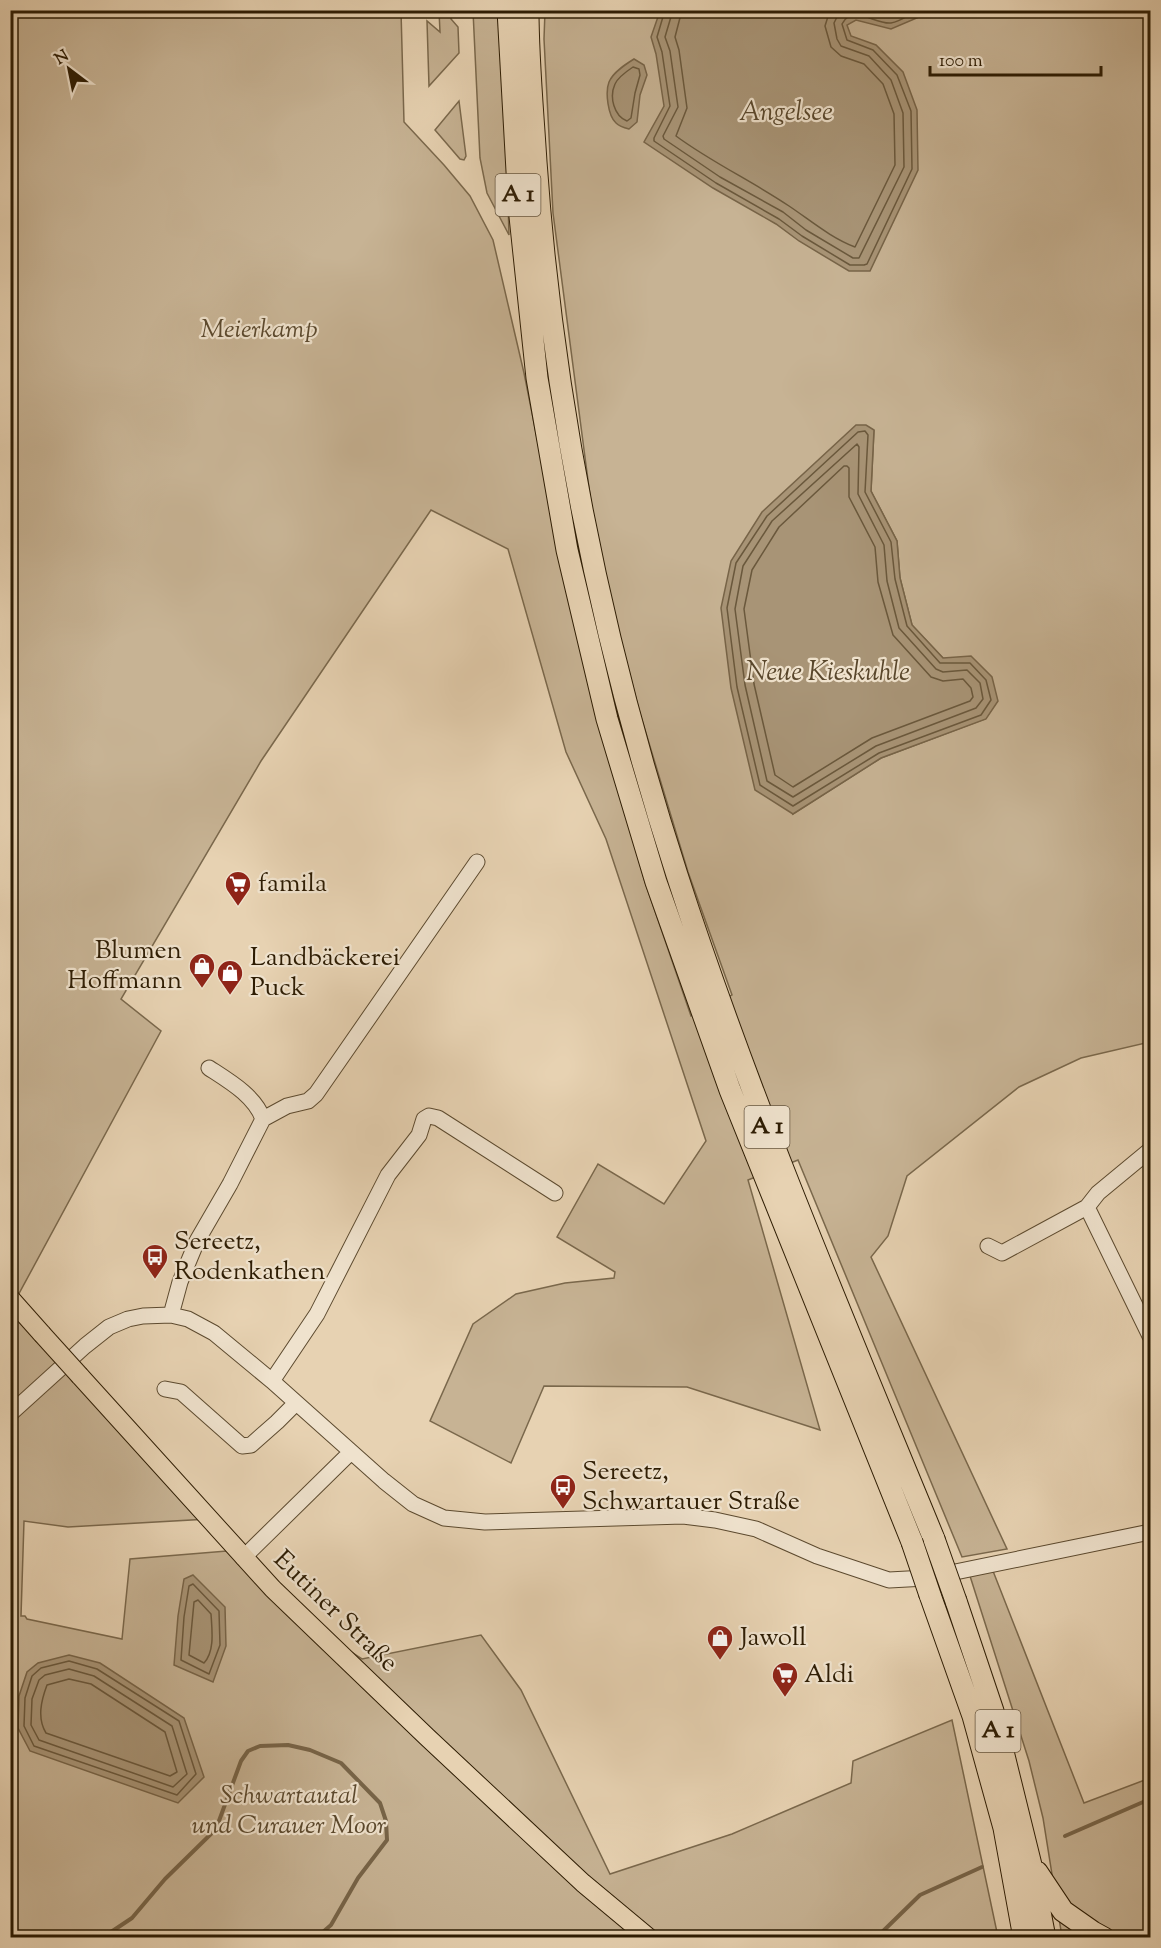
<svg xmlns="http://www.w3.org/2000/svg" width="1161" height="1948" viewBox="0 0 1161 1948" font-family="'Sorts Mill Goudy',serif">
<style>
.green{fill:#c7b394;stroke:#7a684c;stroke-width:1.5;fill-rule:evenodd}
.water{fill:#a89476;stroke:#776448;stroke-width:1.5}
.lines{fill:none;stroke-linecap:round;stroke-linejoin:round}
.shore{stroke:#6a583c;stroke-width:1.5}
.stream{stroke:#776448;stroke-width:4}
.minor-casing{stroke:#5c4a2f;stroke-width:17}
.major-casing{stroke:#2d1c03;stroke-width:20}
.highway-casing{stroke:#2d1c03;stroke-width:23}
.minor{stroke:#efe2cd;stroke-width:15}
.major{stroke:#e7d2b2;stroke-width:18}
.highway{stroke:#e7d2b2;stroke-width:21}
.major-bridge-casing{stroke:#2d1c03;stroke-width:20;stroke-linecap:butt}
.highway-bridge-casing{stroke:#2d1c03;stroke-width:23;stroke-linecap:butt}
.major-bridge{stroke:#e7d2b2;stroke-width:18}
.highway-bridge{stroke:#e7d2b2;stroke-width:21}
.labels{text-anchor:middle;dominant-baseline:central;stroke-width:4.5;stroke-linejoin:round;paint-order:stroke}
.shield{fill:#efe2cd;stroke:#675740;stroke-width:1.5}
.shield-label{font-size:24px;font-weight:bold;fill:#2d1c03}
.park-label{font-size:26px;font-style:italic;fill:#5b492e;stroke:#efe2cd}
.poi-label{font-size:26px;fill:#2d1c03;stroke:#efe2cd;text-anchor:start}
.street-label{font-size:26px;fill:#2d1c03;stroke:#efe2cd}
.water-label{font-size:27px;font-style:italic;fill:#58462b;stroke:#efe2cd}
</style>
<rect width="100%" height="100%" fill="#e7d2b2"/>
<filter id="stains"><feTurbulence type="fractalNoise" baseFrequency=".00333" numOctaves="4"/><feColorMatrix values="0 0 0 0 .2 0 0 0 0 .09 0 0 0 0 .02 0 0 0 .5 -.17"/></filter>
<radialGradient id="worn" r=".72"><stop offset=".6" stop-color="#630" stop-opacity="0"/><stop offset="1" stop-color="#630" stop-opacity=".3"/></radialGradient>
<path class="green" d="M11,11H401L404,122L444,165L470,196L493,240L524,373L558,543L596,710L645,882L691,1016L732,995L688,872L639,710L597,549L553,213L544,39L545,11H1150V1042L1081,1058L1019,1087L907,1176L888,1236L871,1257L1007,1549L962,1557L798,1160L748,1180L820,1430L687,1387L544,1386L511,1463L430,1421L473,1324L516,1294L565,1283L614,1278L615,1272L557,1237L598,1164L664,1204L706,1141L606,839L566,752L508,549L431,510L261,761L121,999L161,1031L15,1301L208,1519L68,1527L24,1521L21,1616H25L27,1619L122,1639L130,1559L239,1550L348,1650L362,1659L481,1635L521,1690L610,1874L732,1834L851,1783L853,1761L952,1720L998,1937L11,1938ZM874,430L871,491L897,541L900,578L912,625L943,658L985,719L881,758L793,814Z
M439,11H450L451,19L458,27L459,53L429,86L427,21L440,32Z
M473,11H502L509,235L487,193L480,158Z
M459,101L466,156L464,160L460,159L435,130Z
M993,1571L1084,1803L1150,1778V1937H1062L1043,1818L1029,1761L970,1576Z"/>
<path class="water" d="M660,11H933L891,29L856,20L847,25L851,36L876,45L903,72L917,110L918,170L870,271H849L799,241L776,224L713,188L644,142L664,106L656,54L651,37Z
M634,59L644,65L647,75L640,95L637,122L629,129C625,128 619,126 616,123C608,116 605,92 609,82C613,72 626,64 634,59Z
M856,425H866L874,430L871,491L897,541L900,578L912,625L943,658L971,656L992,677L998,701L986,719L881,758L793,814L755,790L731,688L721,608L731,561L762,512Z
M193,1575L225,1607L226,1646L213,1682L174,1665L178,1616L184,1579Z
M69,1655L100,1663L184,1718L204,1777L178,1803L30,1751L18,1728L19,1696L27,1672L38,1663Z"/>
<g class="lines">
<path class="shore" d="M665,10L657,37L662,52L670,106L654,138V141L716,183L779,219L802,236L850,265H864L867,264L912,169L911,111L897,75L873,50L847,40L842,24C853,3 875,25 891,23C900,22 910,14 918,10
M673,10L665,37L670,51L678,107L663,136L664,139L720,177L783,212L806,230L853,258H859L904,167L903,113L891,80L869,56L841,46L837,39L834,23L838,15L845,10
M682,10L675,37L679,50L687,108L676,136C711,162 752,181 789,206C810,220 831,238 855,247L895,165L894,114L883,84L864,64L841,56L831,47L825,26L830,10
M633,67L639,69L640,75L635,93L631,118L627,121C614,116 609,97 615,84C618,77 627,71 633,67Z
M865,431L868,435L865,492L891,542L895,579L907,626L940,663H970L986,680L991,700L981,715L879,753L793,806L760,785L737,687L727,608L736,563L767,516L858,432Z
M857,444L859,447L858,494L884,545L887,581L899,628L936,669L943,672L967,670L980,683L983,699L976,708L876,746L793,797L767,781L745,685L735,609L743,566L772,521Z
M844,466H847L849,468V497L875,547L878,582L893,635L931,677L943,681L963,679L971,688L973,697L970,701L872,738L793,787L775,775L754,684L744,609L752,570L779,527Z
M193,1584L219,1611L220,1645L209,1674L181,1660L184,1617L189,1586Z
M198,1600L211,1614C212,1630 215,1651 204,1663L189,1655L194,1602Z
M69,1661L97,1669L179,1721L196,1774L177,1795L34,1746L24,1726L25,1698L32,1676L41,1668Z
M69,1669L94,1676L172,1726L187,1774L173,1787L39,1740L31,1725L32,1699L39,1680L45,1675Z
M69,1679L91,1684L165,1732L177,1772L170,1776L46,1733C37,1718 41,1701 47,1685Z"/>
<path class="stream" d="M1065,1836L1150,1799
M94,1938L111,1932L132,1918L165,1879L216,1829L241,1761L248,1751L260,1746L288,1745L310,1750L341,1763L380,1803L386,1821L387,1840L358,1878L331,1925L316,1938
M876,1938L920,1895L982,1867"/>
<g class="minor-casing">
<path id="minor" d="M209,1068C229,1081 255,1096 263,1119
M1087,1207L1150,1336
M988,1246L1002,1253L1087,1207L1098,1193L1150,1150
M171,1315L180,1282L197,1241L230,1184L263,1119L287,1106L308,1101L316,1094L477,862
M272,1381L317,1314L388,1175L419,1135L424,1119L429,1116L438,1118L555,1193
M165,1389L181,1392L242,1446L251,1445L277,1422L296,1403
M10,1414L85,1346L109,1327L128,1319L143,1316L171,1315L188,1319L214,1333L272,1381L384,1481L413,1504L444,1518L485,1522L683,1516L715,1520L756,1529L817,1556L889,1580L926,1578L1150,1532
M243,1558L351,1452"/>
</g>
<g class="major-casing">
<path id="major" d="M10,1298L42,1334
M80,1376L273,1589L427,1737L583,1883L649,1938"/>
</g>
<g class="highway-casing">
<path id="highway" d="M508,10L519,207L537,378L567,550L607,719L656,882L730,1090L912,1542
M528,10C528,61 533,112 536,162C553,405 602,644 677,875C750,1101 844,1320 934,1539
M930,1595L973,1716L1004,1828L1024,1938
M956,1601L993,1711L1031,1865L1045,1938
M1037,1872L1063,1911L1093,1932L1104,1938"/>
</g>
<use href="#minor" class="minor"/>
<use href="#major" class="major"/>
<use href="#highway" class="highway"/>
<g class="major-bridge-casing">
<path id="major-bridge" d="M42,1334L80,1376"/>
</g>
<g class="highway-bridge-casing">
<path id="highway-bridge" d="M934,1539L956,1601
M912,1542L930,1595"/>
</g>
<use href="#major-bridge" class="major-bridge"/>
<use href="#highway-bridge" class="highway-bridge"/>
</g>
<defs>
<g id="supermarket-pin" transform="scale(1.35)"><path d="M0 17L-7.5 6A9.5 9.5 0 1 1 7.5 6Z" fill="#8f2418" stroke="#efe2cd"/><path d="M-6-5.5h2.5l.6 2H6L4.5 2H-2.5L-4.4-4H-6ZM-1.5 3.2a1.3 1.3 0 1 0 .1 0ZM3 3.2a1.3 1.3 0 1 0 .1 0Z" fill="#fff"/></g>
<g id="shop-pin" transform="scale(1.35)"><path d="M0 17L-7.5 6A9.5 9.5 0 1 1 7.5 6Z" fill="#8f2418" stroke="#efe2cd"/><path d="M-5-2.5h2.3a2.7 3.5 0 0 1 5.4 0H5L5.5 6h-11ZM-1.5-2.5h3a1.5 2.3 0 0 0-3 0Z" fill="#fff"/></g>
<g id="bus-pin" transform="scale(1.35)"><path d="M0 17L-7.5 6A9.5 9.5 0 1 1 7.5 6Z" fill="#8f2418" stroke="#efe2cd"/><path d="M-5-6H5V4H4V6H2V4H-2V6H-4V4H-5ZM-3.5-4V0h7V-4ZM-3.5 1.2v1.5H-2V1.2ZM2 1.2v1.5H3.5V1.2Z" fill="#fff"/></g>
</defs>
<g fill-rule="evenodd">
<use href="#supermarket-pin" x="238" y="884"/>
<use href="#shop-pin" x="202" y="966"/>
<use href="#shop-pin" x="230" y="973"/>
<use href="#bus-pin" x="155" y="1257"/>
<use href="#bus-pin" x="563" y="1487"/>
<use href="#shop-pin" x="720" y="1638"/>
<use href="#supermarket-pin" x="785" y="1675"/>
</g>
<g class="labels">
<g class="shield">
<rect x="495.5" y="174" width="45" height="42" rx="4.5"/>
<rect x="744.5" y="1106" width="45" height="42" rx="4.5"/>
<rect x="975.5" y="1710" width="45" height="42" rx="4.5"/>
</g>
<g class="shield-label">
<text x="518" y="195">A 1</text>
<text x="767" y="1127">A 1</text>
<text x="998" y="1731">A 1</text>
</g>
<g class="park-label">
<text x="259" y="330">Meierkamp</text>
<text x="289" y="1796">Schwartautal<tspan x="289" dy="30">und Curauer Moor</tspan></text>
</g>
<g class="poi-label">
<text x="258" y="884">famila</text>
<text x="182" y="951" text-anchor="end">Blumen<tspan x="182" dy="30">Hoffmann</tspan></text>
<text x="250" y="958">Landbäckerei<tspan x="250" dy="30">Puck</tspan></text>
<text x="174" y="1242">Sereetz,<tspan x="174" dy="30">Rodenkathen</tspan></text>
<text x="582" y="1472">Sereetz,<tspan x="582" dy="30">Schwartauer Straße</tspan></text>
<text x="740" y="1638">Jawoll</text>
<text x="804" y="1675">Aldi</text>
</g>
<g class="street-label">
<text transform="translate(335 1612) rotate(44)">Eutiner Straße</text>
</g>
<g class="water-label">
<text x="786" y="113">Angelsee</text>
<text x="828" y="673">Neue Kieskuhle</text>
</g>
</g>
<rect width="1161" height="1948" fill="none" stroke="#e7d2b2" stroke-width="36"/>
<rect x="12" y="12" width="1137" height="1924" fill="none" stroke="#2d1c03" stroke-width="3"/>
<rect x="18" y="18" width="1125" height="1912" fill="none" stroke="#2d1c03" stroke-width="1.5"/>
<g transform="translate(69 69) rotate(328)" stroke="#efe2cd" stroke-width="4.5" paint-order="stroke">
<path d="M0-4.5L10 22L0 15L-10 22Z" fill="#2d1c03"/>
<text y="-9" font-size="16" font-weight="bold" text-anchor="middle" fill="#2d1c03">N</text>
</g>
<path d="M930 66v9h171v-9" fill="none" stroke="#2d1c03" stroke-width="3"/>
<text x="939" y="66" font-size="18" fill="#2d1c03" stroke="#efe2cd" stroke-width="4.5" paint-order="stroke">100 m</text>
<rect width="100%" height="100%" filter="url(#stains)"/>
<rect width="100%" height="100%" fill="url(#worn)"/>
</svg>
